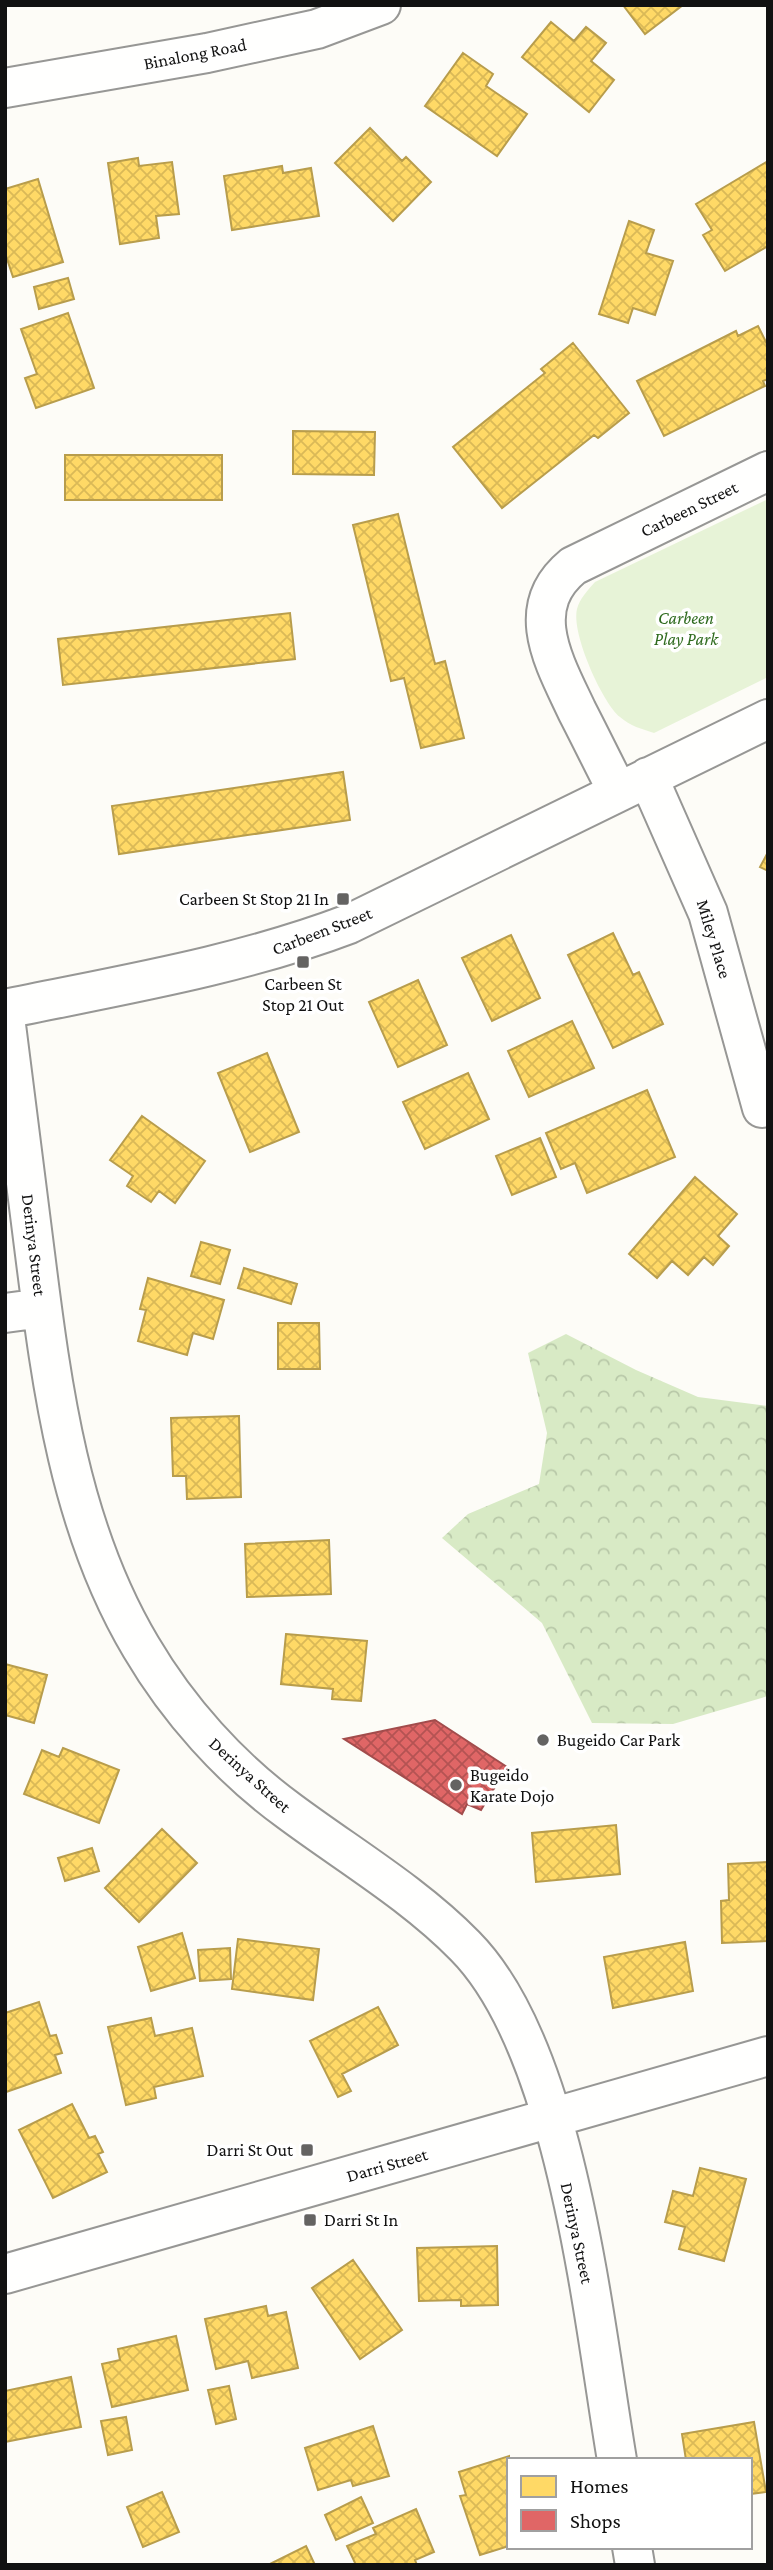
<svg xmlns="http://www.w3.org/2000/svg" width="773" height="2570" viewBox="0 0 773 2570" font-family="'Crimson Pro',serif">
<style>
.green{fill:#e7f3d7}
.forest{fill:url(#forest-crowns)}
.homes{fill:url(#homes-cross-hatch);stroke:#b89d4c;stroke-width:2}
.shops{fill:url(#shops-cross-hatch);stroke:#a24c4c;stroke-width:2}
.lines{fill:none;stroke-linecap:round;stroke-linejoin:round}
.street-casing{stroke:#979795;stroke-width:42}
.street{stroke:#fffffe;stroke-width:38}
.poi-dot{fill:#646362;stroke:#fff;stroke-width:2.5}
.labels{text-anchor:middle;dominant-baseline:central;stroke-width:7;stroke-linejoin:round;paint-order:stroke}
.street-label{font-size:18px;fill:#111;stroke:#fff}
.park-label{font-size:18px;font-style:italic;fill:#2f6b1f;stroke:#fff}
.poi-label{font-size:18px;fill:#111;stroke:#fff;text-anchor:start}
</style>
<defs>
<pattern id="forest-crowns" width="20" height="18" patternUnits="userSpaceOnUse" patternTransform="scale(1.75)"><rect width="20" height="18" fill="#d8eac5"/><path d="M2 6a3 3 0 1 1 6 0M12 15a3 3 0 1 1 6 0" fill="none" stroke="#b8c8a8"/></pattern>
<pattern id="homes-cross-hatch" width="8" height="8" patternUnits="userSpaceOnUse" patternTransform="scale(1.75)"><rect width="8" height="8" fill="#ffd966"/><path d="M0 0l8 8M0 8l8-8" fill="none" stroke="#dab957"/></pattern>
<pattern id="shops-cross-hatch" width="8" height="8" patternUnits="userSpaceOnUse" patternTransform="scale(1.75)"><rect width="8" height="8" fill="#e06666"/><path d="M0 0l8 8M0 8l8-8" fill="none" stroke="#b45353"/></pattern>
</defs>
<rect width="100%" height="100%" fill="#fdfcf7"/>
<path class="green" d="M768,499V677L654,733C642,729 630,726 620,717C602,702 571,633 577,609C580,598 588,590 595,582Z"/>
<path class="forest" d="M566,1334L636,1370L698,1397L768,1406V1696L673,1724L592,1723L542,1623L442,1538L468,1514L539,1484L547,1433L528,1353Z"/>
<path class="homes" d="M623,5H683L645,34Z
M551,22L574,41L586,27L606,43L591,61L614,80L589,112L522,57Z
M463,53L493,74L486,86L527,114L497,156L425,106Z
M370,128L402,161L406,157L431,182L393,221L335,163Z
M138,158L139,166L172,162L179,214L156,216L159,238L120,244L108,163Z
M768,161V246L725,271L703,235L712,230L696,204Z
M282,166L283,173L311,168L319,216L232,230L224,176Z
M38,179L63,262L13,277L5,253V189Z
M629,221L654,230L646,253L673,261L655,315L633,308L628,323L599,314Z
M68,278L74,299L39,309L34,287Z
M68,313L94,388L36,408L25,378L37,374L21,329Z
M758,326L768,346V379L763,381L765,386L664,436L637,381L736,331L738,336Z
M573,343L629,413L598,438L594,435L502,508L453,447L545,373L541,369Z
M293,431L375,432L374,475L293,474Z
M65,455H222V500H65Z
M398,514L435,664L445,661L464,738L421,748L404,678L391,681L353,525Z
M290,613L295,659L63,685L58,639Z
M343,772L350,820L119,854L112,806Z
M768,852V871L760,867Z
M613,933L633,975L639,972L663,1024L613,1048L568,955Z
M511,935L540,998L492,1021L462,958Z
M418,980L447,1045L398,1067L369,1002Z
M572,1021L594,1068L529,1097L508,1051Z
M267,1053L299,1132L250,1152L218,1073Z
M468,1073L489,1119L425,1149L403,1102Z
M647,1090L675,1157L587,1193L575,1163L561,1169L546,1133Z
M142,1116L205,1161L175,1203L159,1191L151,1202L127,1186L133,1176L110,1160Z
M540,1138L556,1177L512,1195L496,1156Z
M695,1177L737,1214L718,1236L729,1246L713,1265L704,1257L688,1275L672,1261L657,1278L629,1254Z
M201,1242L230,1250L220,1284L191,1276Z
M244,1268L297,1284L291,1304L238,1288Z
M148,1278L224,1300L213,1339L193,1333L187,1355L138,1341L146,1310L140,1309Z
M278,1323H319L320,1369H278Z
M239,1416L241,1497L187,1499L186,1476H173L171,1418Z
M329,1540L331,1594L247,1597L245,1544Z
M286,1634L367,1641L361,1701L332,1699L333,1689L281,1684Z
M5,1664L47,1675L34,1723L5,1715Z
M63,1748L119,1770L99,1823L24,1794L42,1750L59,1757Z
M616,1825L620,1874L536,1882L532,1833Z
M162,1829L197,1863L139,1922L105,1888Z
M92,1848L99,1871L65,1881L58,1858Z
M768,1862V1941L722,1943L721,1901L729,1900L728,1864Z
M182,1933L195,1978L151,1991L138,1947Z
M238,1939L319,1949L313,2000L232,1989Z
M685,1942L693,1991L613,2008L604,1957Z
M230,1948L231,1979L200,1981L198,1950Z
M39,2002L50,2036L56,2035L62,2053L55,2055L61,2073L6,2092L5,2013Z
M378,2007L398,2045L342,2074L351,2091L338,2097L310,2041Z
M151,2018L155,2036L192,2028L203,2076L154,2087L156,2098L126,2105L108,2027Z
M72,2104L89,2138L95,2136L103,2152L98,2154L107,2172L53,2198L19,2130Z
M700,2168L746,2179L724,2261L679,2249L685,2227L665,2222L673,2191L693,2196Z
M497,2246L498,2305L461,2306V2300L419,2301L417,2248Z
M353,2260L402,2330L360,2359L312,2288Z
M266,2306L268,2316L286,2312L298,2368L252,2378L248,2361L216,2369L205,2319Z
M176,2336L188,2390L112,2407L102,2364L120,2360L118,2349Z
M71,2377L81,2427L5,2442V2391Z
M229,2386L236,2419L216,2424L208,2390Z
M126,2417L132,2450L108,2455L101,2421Z
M754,2422L766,2492L750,2494V2460H686L682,2434Z
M373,2426L389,2476L353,2486L351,2480L318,2490L305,2448Z
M509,2456V2546L480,2555L460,2496L466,2495L459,2472Z
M162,2492L179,2532L143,2547L127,2507Z
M361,2497L373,2523L336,2540L325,2515Z
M416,2509L434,2552L415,2560L417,2565H356L347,2546L376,2534L373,2528Z
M306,2546L315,2565H268Z"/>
<path class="shops" d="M435,1720L507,1767L481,1810L467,1804L462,1814L344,1739Z"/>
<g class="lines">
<g class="street-casing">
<path id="street" d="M5,88L207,53L317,29L381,5
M648,777L708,913L762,1108
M618,792C604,765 591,738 577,711C554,662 522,608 573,566L768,471
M5,1009C121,985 238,966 349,924L768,719
M5,1017C15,1096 25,1175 35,1254C52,1389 70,1528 141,1647C178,1710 230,1768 289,1811C348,1855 413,1893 465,1946C567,2049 593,2318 617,2460
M5,1313L42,1308
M5,2274L768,2056
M632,2547L635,2565"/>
</g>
<use href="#street" class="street"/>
</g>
<g class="poi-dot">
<rect x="336" y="892" width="14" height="14" rx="3.5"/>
<rect x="296" y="955" width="14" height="14" rx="3.5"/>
<circle cx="543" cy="1740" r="7"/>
<circle cx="456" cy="1785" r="7"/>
<rect x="300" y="2143" width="14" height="14" rx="3.5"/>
<rect x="303" y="2213" width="14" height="14" rx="3.5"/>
</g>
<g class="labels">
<g class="street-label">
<text transform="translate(195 54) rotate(-11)">Binalong Road</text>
<text transform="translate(689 509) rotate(-26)">Carbeen Street</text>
<text transform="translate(322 931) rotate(-21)">Carbeen Street</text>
<text transform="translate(714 939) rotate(73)">Miley Place</text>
<text transform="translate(34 1245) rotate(83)">Derinya Street</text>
<text transform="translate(250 1775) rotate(42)">Derinya Street</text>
<text transform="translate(387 2165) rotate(-16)">Darri Street</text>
<text transform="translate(577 2233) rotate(78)">Derinya Street</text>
</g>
<g class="park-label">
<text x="686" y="618">Carbeen<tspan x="686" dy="21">Play Park</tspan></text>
</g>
<g class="poi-label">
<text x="329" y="899" text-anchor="end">Carbeen St Stop 21 In</text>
<text x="303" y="984" text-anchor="middle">Carbeen St<tspan x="303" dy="21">Stop 21 Out</tspan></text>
<text x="557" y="1740">Bugeido Car Park</text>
<text x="470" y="1775">Bugeido<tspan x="470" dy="21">Karate Dojo</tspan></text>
<text x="293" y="2150" text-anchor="end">Darri St Out</text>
<text x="324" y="2220">Darri St In</text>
</g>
</g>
<rect width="773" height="2570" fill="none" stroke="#111111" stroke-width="14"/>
<rect x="507" y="2458" width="245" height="91" fill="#ffffff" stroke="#a0a0a0" stroke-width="2"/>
<rect x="521" y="2476" width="35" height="21" fill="#ffd966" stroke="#a0a0a0" stroke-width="2"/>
<text x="570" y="2493" font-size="21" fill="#111111">Homes</text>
<rect x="521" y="2510" width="35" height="21" fill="#e06666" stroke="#a0a0a0" stroke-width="2"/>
<text x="570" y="2528" font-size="21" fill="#111111">Shops</text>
</svg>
